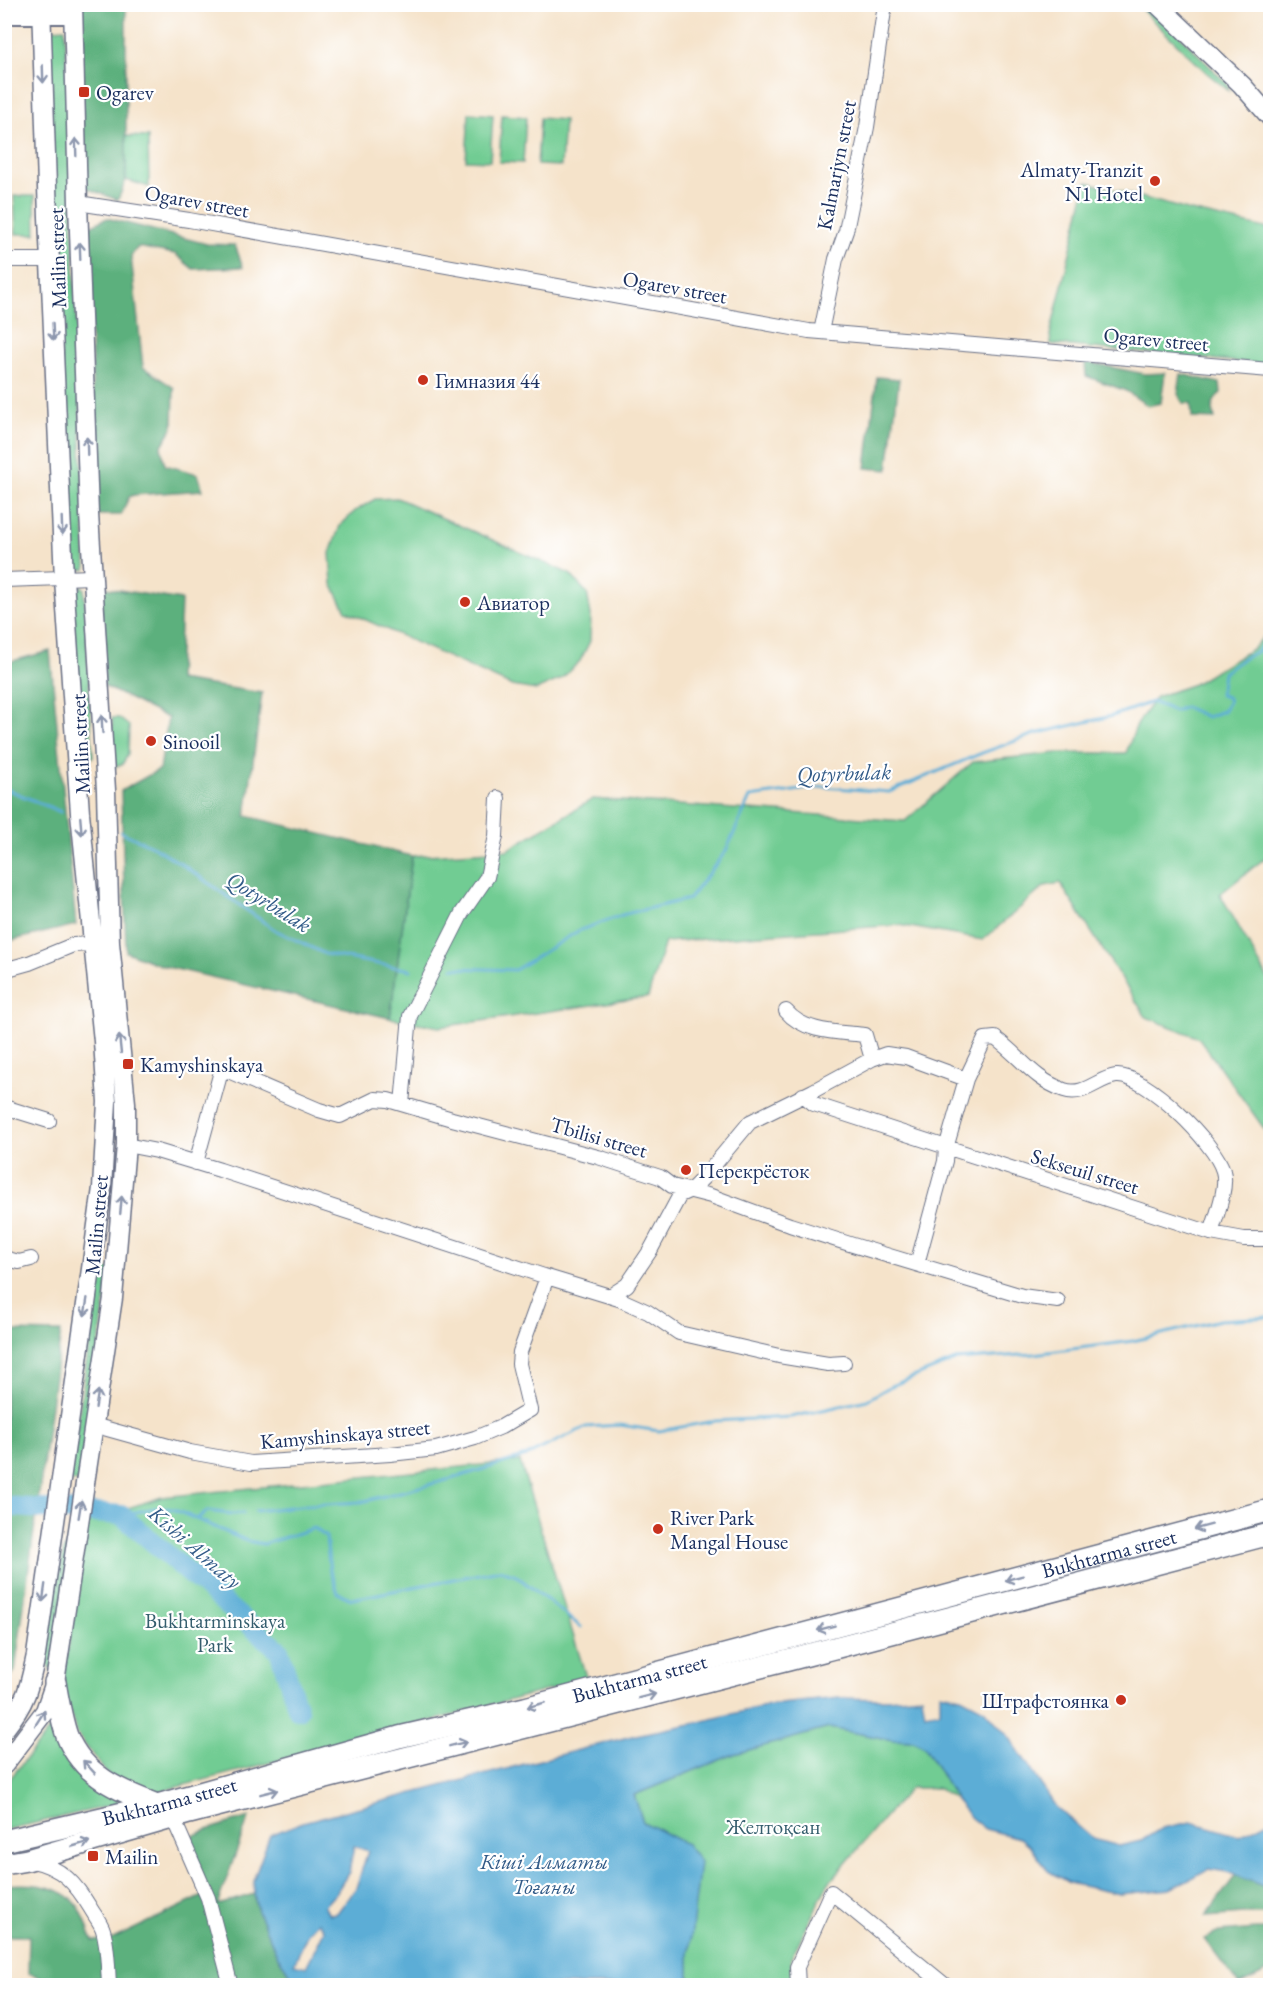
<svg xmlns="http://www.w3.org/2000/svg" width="1275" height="1990" viewBox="0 0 1275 1990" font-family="'EB Garamond',serif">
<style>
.green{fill:#71cc93;stroke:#467e78;stroke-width:1.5}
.forest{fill:#5cb07d;stroke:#3c706e;stroke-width:1.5}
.water{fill:#5cadd6;stroke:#3c6e9a;stroke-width:1.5;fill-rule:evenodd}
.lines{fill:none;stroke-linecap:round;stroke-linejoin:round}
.stream{stroke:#5cadd6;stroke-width:3}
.river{stroke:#5cadd6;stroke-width:20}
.minor-casing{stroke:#676e84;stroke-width:16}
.tertiary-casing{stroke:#676e84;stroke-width:20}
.secondary-casing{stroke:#676e84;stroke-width:21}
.primary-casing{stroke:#676e84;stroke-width:24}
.minor{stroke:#fff;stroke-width:14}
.tertiary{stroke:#fff;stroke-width:16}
.secondary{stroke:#fff;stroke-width:18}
.primary{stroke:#fff;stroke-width:21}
.oneway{stroke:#8d97ae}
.poi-dot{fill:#c8321e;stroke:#fff;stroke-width:2}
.labels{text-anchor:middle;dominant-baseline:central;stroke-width:4.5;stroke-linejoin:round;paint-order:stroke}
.poi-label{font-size:21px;fill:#1b2f5e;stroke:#fff;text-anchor:start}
.street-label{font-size:21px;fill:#1b2f5e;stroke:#fff}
.park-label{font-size:21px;fill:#355e6e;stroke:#fff}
.water-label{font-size:22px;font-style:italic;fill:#325b88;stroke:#fff}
</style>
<rect width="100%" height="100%" fill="#fff"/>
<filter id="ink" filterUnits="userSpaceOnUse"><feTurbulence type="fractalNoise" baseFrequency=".0167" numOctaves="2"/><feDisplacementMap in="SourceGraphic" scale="12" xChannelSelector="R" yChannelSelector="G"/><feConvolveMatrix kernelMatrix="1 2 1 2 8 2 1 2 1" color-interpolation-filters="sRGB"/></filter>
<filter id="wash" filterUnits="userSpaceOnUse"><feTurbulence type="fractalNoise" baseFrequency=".008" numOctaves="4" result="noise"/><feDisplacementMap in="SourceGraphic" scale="24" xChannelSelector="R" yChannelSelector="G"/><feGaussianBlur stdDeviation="1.35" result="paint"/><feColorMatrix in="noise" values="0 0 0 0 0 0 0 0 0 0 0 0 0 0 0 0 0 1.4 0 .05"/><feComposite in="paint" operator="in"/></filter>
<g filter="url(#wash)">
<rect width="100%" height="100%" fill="#f5e3ca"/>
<path class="green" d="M1143,5H1150L1228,85L1229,91L1207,73L1143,11Z
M65,28L86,570L78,569L74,563L53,226L48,33L52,29Z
M469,113L493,115L490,161L466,160Z
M502,115L526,117L523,163L499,162Z
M540,118L564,120L561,166L537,165Z
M125,136L148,137L149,187L126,180Z
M1087,182L1191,211L1270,229V365L1051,344L1050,335Z
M14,196H35L36,234H16Z
M397,498L570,574L587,593L591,615L590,641L580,661L561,679L536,690L512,686L346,611L332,584L330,553L340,526L355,511L375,499Z
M82,586L84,589L93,757L89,760L85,759L71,595L76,587Z
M1270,629V854L1220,894L1270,982V1137L1199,1038L1146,1017L1060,883L1045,886L983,940L899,925L665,942L648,997L439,1027L390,1018L412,856L507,850L593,799L905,821L973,762L1057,753H1126L1137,724L1156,697L1194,684L1254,648Z
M112,718H119L129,726L128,754L122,765L114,767Z
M106,1269H110L79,1482L69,1481L99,1276L101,1271Z
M520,1461L587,1680L150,1794L107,1774L77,1734L62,1689L87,1521L162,1497Z
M69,1546L52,1671L44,1660L64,1548Z
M53,1725L64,1753L106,1793L122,1803L5,1830L4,1786Z
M829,1728L893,1740L915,1741L925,1747L956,1800L938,1788H910L828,1884L791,1958L792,1985L689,1986L686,1844L643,1822L634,1795L734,1754Z"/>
<path class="forest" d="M80,5H126V180L118,200L83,187Z
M107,218L207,244L235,245L243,267L193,269L175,254L138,247L131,256L143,367L174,388L173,427L161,447L165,465L198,474L203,490L134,495L129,497L121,515H96L88,227Z
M1085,362L1145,374L1165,373L1161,403L1148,406L1126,391L1086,376Z
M1181,374L1220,383L1221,393C1211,400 1212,408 1215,419L1192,418L1191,403H1183L1178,394Z
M877,377L899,379L888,470L866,468Z
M100,587L181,600L178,680L262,693L246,816L412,856L390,1018L163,966L126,952L121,791L160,769L168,718L104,686Z
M50,651L76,925L5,942V663Z
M5,1331L61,1332L15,1671L5,1685Z
M249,1817L217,1905L254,1894L258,1911L278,1957L298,1985H63L28,1973L29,1936H5V1885C29,1883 62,1884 78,1906C85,1916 88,1930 93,1941L113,1939L205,1895L187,1838L207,1830Z
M1236,1875L1263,1886L1270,1885V1914H1243L1205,1917Z
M1257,1929H1270V1970L1239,1985L1204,1939L1219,1932Z"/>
<path class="water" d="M940,1693L961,1697L984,1709L1010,1738L1056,1807L1093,1839L1119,1846L1141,1841L1162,1828L1191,1822L1239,1836L1270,1820V1885L1263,1886L1227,1872L1208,1869L1170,1889L1119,1894L1069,1883L1048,1871L1031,1847L1020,1838L985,1829L971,1818L956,1800L925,1747L914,1741L893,1740L829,1728L734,1754L634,1795L643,1822L686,1844L700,1862L689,1955V1985H298L278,1957L258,1911L254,1894L253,1881L270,1835L303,1822L636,1735L691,1724L769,1705L840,1698L886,1699L922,1696L925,1714L940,1711ZM354,1846L368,1851L356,1888L337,1913L329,1914L324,1906L336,1893L349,1872ZM318,1922C320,1924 323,1927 324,1930C324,1932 309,1961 306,1967L294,1964L308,1933Z"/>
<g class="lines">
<path class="stream" d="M4,788L61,812
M121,832L154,847L183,865L275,930L325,954L411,970
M453,968L515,970L578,931L625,914L689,899L726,851L750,797L823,787L889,792L982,753L1035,734L1112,716L1152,702L1175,711L1185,707L1207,717L1223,711L1229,701L1227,697L1220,695L1223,673L1244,658L1258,651L1266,640L1270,639
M255,1511L309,1505L361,1502L451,1479L526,1456L586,1427L620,1425L659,1431L715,1421L791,1417L867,1400L891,1386L956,1360L1033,1354L1133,1341L1220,1320L1270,1317
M121,1515L156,1508L173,1509L247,1541L264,1544L314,1528L326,1537L330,1571L338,1593L352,1599L500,1570L514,1574L581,1627
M197,1519L207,1511L232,1514L243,1513"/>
<path class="river" d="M4,1506L121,1515L279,1650L298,1710"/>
</g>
</g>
<g filter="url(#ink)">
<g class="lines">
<g class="minor-casing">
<path id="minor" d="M78,203L189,220L809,331L1270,370
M4,260H50
M821,332L836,259L846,231L867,127L885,4
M4,580L92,577
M4,970L29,963L73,945L92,944
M786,1011C804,1033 838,1032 865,1035L872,1059
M803,1095L814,1104L1211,1233L1244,1239H1266
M402,1104L410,1016L462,913L487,877L496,836L498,798
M4,1107L49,1121
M196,1163L220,1075L226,1070L319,1110L340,1116L375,1099L388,1100L452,1119L598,1157L660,1177L672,1186L711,1196L790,1225L853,1245L1022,1296L1058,1301
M4,1258L19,1262L31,1259
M917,1264L945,1161L946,1148L966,1079L985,1039L995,1038C1021,1057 1033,1079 1064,1090C1084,1097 1098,1078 1116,1076C1145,1073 1216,1144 1223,1171C1228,1187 1216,1217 1211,1233
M547,1277L619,1299L648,1312L679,1333L779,1356L828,1364L844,1363
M610,1296L627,1285L650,1251L680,1195L691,1190L705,1176L750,1122L813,1091L872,1059L886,1054L906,1057L966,1079
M93,1425L190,1452L251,1463L390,1454L436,1449L475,1438L501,1427L530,1410L519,1364L520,1352L547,1277L220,1170L157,1151L126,1145
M173,1818L208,1898L231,1986
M32,1861C62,1867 76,1884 91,1909C95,1916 101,1923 103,1930C108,1947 108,1967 109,1986
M798,1986L797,1967L831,1892L946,1986"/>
</g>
<g class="tertiary-casing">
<path id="tertiary" d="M4,15H73"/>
</g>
<g class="secondary-casing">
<path id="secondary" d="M1157,4L1242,85L1270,117
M4,1730C26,1702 29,1689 36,1655L91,1269L102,1188L107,1102L103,1041L80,813L64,579L48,217L41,4
M4,1765L45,1711L55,1682L113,1298L126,1145V1103L110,943L106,790L89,514L78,203L73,4"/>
</g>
<g class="primary-casing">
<g id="primary">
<path d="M55,1682C58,1700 61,1719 67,1736C83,1776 120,1791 157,1805"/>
<path id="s1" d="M4,1841L157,1805L399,1737L525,1708L1270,1510"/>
<path d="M4,1864L27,1860L189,1813L788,1660L1270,1534"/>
</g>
</g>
<use href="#minor" class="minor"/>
<use href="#tertiary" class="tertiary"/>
<use href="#secondary" class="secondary"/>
<use href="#primary" class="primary"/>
</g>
<defs><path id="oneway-shaft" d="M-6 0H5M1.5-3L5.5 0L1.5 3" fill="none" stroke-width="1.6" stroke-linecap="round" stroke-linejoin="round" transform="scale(1.5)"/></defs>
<g class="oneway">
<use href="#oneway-shaft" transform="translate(43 74) rotate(88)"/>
<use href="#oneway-shaft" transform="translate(76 147) rotate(-92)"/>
<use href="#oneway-shaft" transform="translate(80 251) rotate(-92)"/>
<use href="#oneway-shaft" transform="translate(53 332) rotate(87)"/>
<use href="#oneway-shaft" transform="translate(87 446) rotate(-92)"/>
<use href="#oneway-shaft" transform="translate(62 526) rotate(88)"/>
<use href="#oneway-shaft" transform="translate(102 724) rotate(-93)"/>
<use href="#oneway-shaft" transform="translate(81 826) rotate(85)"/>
<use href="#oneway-shaft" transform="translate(120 1044) rotate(-96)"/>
<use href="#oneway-shaft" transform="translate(121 1205) rotate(-85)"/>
<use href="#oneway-shaft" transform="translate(86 1307) rotate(99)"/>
<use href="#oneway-shaft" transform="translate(97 1399) rotate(-81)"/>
<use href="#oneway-shaft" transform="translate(80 1509) rotate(-81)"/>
<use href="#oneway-shaft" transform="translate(1203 1527) rotate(165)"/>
<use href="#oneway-shaft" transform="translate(1014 1578) rotate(165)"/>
<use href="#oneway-shaft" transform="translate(44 1593) rotate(98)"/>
<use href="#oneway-shaft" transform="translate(826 1628) rotate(165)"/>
<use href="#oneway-shaft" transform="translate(647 1696) rotate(-14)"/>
<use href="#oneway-shaft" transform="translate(536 1705) rotate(165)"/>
<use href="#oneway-shaft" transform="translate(40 1718) rotate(-57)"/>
<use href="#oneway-shaft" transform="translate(458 1744) rotate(-14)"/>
<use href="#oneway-shaft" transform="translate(89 1767) rotate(-133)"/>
<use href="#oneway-shaft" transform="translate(269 1792) rotate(-14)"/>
<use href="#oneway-shaft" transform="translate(81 1844) rotate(-16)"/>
</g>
</g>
<g class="poi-dot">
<rect x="78" y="86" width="12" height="12" rx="3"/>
<circle cx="1155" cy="181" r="6"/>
<circle cx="423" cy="380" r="6"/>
<circle cx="465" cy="602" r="6"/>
<circle cx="151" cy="741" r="6"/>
<rect x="122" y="1058" width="12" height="12" rx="3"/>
<circle cx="686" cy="1170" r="6"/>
<circle cx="658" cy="1529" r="6"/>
<circle cx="1121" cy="1700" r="6"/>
<rect x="87" y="1850" width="12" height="12" rx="3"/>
</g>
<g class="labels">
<g class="poi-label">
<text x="96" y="92">Ogarev</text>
<text x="1143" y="169" text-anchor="end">Almaty-Tranzit<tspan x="1143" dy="24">N1 Hotel</tspan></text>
<text x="435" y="380">Гимназия 44</text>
<text x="477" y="602">Авиатор</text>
<text x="163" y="741">Sinooil</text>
<text x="140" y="1064">Kamyshinskaya</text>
<text x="698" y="1170">Перекрёсток</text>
<text x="670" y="1517">River Park<tspan x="670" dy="24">Mangal House</tspan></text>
<text x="1109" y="1700" text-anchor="end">Штрафстоянка</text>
<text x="105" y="1856">Mailin</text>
</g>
<g class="street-label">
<text transform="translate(836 165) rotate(-79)">Kalmarjyn street</text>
<text transform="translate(197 201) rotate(10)">Ogarev street</text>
<text transform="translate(57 258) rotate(-92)">Mailin street</text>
<text transform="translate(675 287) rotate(10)">Ogarev street</text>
<text transform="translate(1156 339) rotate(5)">Ogarev street</text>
<text transform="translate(80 744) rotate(-93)">Mailin street</text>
<text transform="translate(599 1137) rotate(16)">Tbilisi street</text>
<text transform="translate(1085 1171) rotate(17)">Sekseuil street</text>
<text transform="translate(96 1225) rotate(-85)">Mailin street</text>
<text transform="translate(345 1434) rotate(-5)">Kamyshinskaya street</text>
<text stroke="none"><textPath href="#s1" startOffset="1142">Bukhtarma street</textPath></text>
<text stroke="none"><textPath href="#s1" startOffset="656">Bukhtarma street</textPath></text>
<text stroke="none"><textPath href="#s1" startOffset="170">Bukhtarma street</textPath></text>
</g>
<g class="park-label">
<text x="215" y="1620">Bukhtarminskaya<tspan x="215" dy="24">Park</tspan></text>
<text x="773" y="1826">Желтоқсан</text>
</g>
<g class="water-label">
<text transform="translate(844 773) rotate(-2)">Qotyrbulak</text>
<text transform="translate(269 902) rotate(32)">Qotyrbulak</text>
<text transform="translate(195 1547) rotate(41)">Kіshі Almaty</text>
<text x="544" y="1861">Кіші Алматы<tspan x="544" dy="25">Тоғаны</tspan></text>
</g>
</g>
<rect width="1275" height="1990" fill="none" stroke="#fff" stroke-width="24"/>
</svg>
